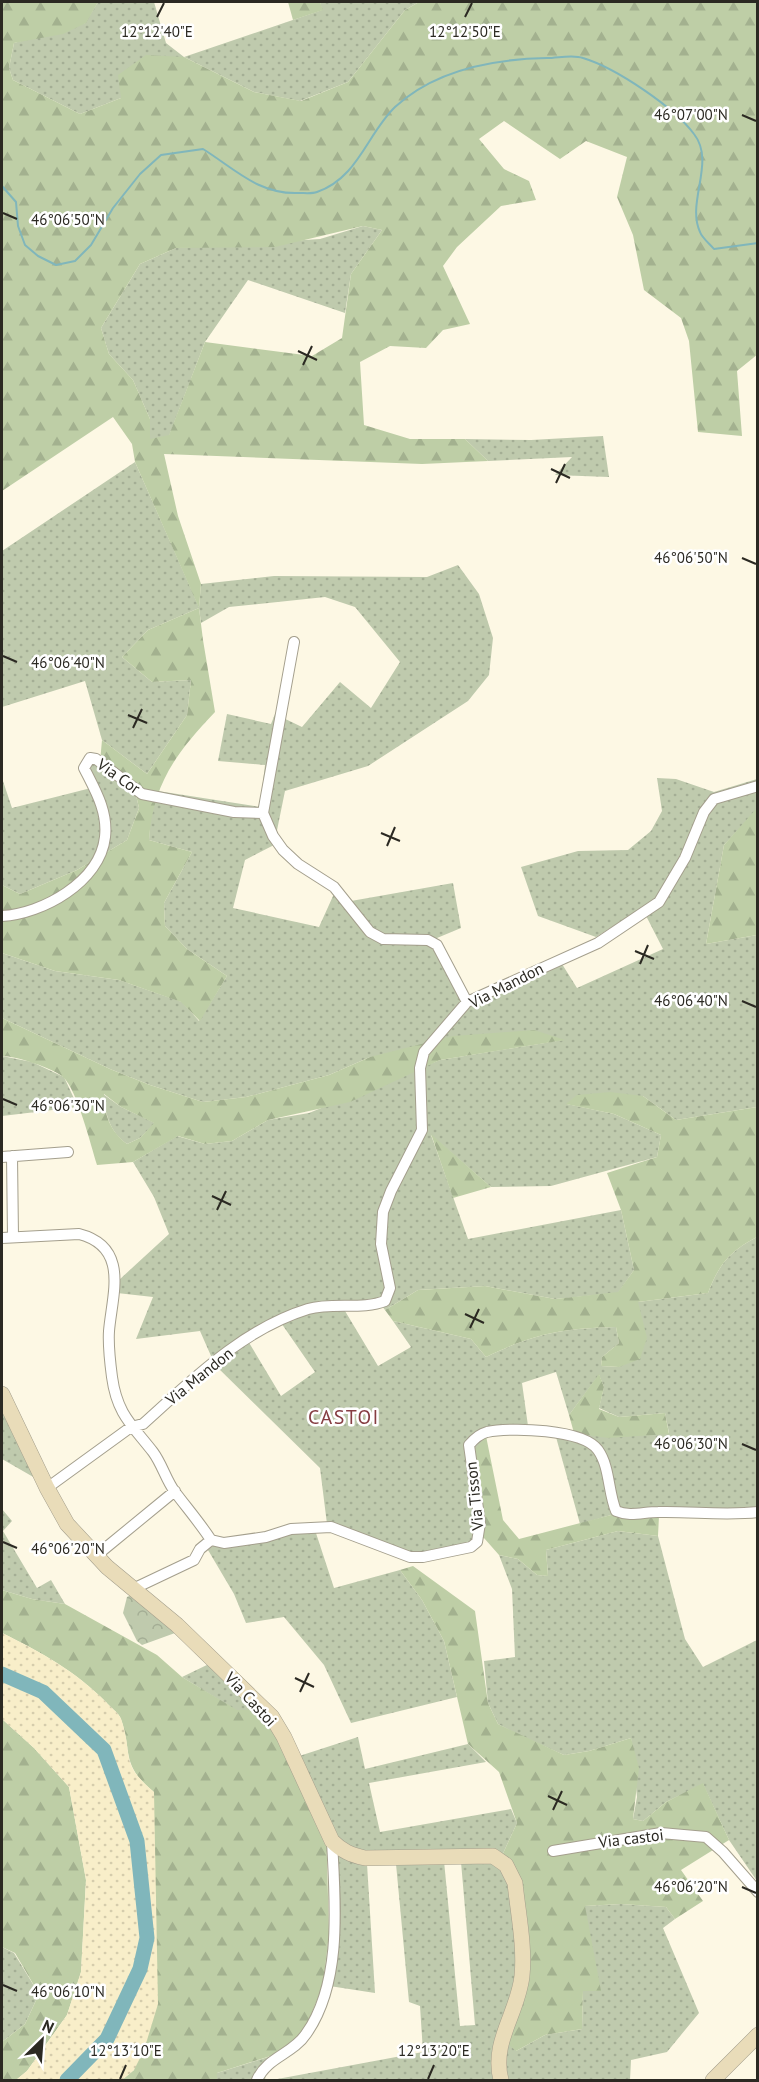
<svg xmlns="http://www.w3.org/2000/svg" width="759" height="2082" viewBox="0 0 759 2082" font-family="'PT Sans',sans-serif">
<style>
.grass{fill:url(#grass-dots);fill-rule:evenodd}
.forest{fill:url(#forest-firs);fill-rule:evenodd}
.sand{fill:url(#sand-dots)}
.park{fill:url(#park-crowns)}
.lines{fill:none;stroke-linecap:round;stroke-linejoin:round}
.stream{stroke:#80b6bb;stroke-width:2}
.river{stroke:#80b6bb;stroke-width:15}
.street-casing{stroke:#a49f8d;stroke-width:12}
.secondary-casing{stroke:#a49f8d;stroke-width:16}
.street{stroke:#fff;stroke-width:10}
.secondary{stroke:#e9dcb9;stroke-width:15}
.ticks{fill:none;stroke:#2b2922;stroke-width:2}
.labels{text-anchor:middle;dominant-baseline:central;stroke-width:5;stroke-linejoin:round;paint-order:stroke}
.street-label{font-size:16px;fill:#2b2922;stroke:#fff}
.quarter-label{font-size:20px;letter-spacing:1.5px;fill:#863d42;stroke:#fff}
.ticks-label{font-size:15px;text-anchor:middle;fill:#2b2922;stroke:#fff;stroke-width:5;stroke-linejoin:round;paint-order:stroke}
</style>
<defs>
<pattern id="grass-dots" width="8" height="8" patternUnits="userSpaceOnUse" patternTransform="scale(1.5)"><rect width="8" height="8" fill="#bfcaad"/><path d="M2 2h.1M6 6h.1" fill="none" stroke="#a4ae95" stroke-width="1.8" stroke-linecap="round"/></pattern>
<pattern id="forest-firs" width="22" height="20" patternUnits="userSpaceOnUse" patternTransform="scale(1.5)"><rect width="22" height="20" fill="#becea6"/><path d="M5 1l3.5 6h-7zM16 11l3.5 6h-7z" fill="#a3b18f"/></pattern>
<pattern id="sand-dots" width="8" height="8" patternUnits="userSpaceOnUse" patternTransform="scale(1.5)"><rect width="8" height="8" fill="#f8eec9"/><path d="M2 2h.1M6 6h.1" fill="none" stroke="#d5ccac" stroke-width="1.8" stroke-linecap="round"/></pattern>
<pattern id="park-crowns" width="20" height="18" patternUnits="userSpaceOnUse" patternTransform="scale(1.5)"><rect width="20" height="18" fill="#bfcaad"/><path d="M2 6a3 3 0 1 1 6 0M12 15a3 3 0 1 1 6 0" fill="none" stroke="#a4ae95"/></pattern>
</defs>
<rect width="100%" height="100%" fill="#fdf8e4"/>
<path class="grass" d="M98,2H154L166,43L184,57L322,10L320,2H419L405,10L348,82L300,101L254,92L184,57L121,98L80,114L13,80L9,68L14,43L85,23Z
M363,226L382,230L351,274L345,313L248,280L205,342L169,436L150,440V419L133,380L109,354L101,328L140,264L176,248L320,239Z
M603,436L609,477L555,475L572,457L488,461L465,439L531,440Z
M135,462L199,607L201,584L274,576L427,577L458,565L479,594L493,638L489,675L468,701L368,766L285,791L274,845L245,860L233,908L319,927L338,885L351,901L453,883L461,928L437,938L470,1007L562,964L577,988L663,949L642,908L596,937L538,916L521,867L578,851L628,850L651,831L662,811L657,778L676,779L714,792L757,779V810L724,845L706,944L757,935V1107L676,1120L643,1096L567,1104L614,1114L661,1135L657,1157L551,1186L491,1187L431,1135L468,1239L621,1210L634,1270L618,1293L555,1299L485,1286L418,1290L385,1310L382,1306H342L378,1366L411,1347L393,1321L471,1339L486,1357C533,1334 563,1328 616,1327L619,1343L602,1357L601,1366L619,1367L638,1302L708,1293C719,1264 730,1251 757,1237V1512L611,1515L580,1524L556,1437L574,1433H669L665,1413L619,1417L599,1408L604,1387L599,1375L569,1415L556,1372L522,1383L529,1433L487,1436L475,1456L484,1538L451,1552L408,1560L327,1524L320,1468L215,1365L200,1331L136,1339L153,1297L117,1293L119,1280L169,1234L154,1197L133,1162L177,1136L205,1144L232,1141L268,1120L309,1113L440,1060L563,1040L370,1057L329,1075L246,1097L203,1102L150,1085L110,1069L2,1018V953L55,971L119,980L182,1002L199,1021L227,976L187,949L165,926L164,903L192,852L149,840L151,810L158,791L260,807L265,765L218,761L227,714L271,724L275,714L302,727L340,682L371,708L400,662L355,607L325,597L229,607L201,623L199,608L148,630L122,657L152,682L191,680L187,715L147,774L102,740L85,681L2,707V551ZM277,1317L315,1372L281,1396L245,1336Z
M90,758L136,795L139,808L127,840L77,870L20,894L2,885V778L12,808L95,787L85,771Z
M2,1056L32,1062L64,1077L78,1107L2,1116Z
M103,1094L121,1107L155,1123L140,1138L127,1144C109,1131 106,1115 103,1094Z
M2,1391L42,1482L2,1459Z
M2,1509L12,1521L3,1531L37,1588L51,1580L65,1604L32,1599L2,1590Z
M315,1530L334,1588L400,1570L422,1600L444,1641L457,1697L351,1723L324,1665L284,1617L246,1623L234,1594L208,1550L219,1541Z
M618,1531L658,1536L685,1639L703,1667L757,1640V1881L729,1840L703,1784L666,1802L643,1821L633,1819L637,1797L631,1738L589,1751L564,1755L519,1735L498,1724L488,1703L484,1661L515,1657L512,1589L499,1555L518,1559L537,1575L548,1576L546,1550Z
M211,1663L262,1710L237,1711L182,1677Z
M358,1737L365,1769L468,1744L486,1762L369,1783L380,1832L511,1809L517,1823L499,1862L512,1888L519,1976L516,2051L545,2035L582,2029L585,1906L621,1904L666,1907L675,1919L663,1928L699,2013L667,2052L631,2060L630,2080H272L423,2052L420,2006L409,2002L396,1864H367L375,1993L323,1985L329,1934L328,1856L290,1759ZM444,1861L461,1862L475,2025L460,2026Z
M2,1947L14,1953L39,1994L25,2024L2,2042Z
M268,2057L265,2080H217V2073Z"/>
<path class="forest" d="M2,2H98L86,23L63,34L14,43L9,68L13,80L80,114L121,98L118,75L146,55L184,57L254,92L301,101L348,82L405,10L419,2H757L758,354L737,371L742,436L698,432L689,341L681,318L644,290L633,235L617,197L627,157L586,141L560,159L504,121L479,139L504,169L529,181L536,200L501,206L457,247L443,266L470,324L443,330L426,348L390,346L360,362L364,425L410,439H465L488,461L422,464L164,454L178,516L201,584L199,608L203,640L215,712C177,752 153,783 149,840L192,852L164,903L165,926L187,949L227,976L200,1021L181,1002L119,980L55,971L2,953V885L20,894L77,870L127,840L139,808L136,795L100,762L102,740L147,774L187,715L191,680L152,682L122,657L148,630L199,608L135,462L132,444L113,417L2,491ZM363,226L382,230L351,274L342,338L312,356L205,342L169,435L150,439V419L133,380L109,354L101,328L140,264L176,248L275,247Z
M288,2H320L323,10L293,20Z
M756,809L757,935L706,944L724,845Z
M2,1018L110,1069L150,1085L203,1102L246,1097L329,1075L370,1057L453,1036L534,1030L565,1040L440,1060L350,1102L268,1120L232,1141L205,1144L178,1136L133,1162L97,1165C91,1146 77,1089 63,1077C53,1068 16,1056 2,1056ZM104,1094L121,1107L154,1123L140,1138L127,1144C110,1131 104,1114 104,1094Z
M610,1092L643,1096L676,1120L757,1107V1237C730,1251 719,1264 708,1293L638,1302L647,1338L640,1359L619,1367L601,1366L602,1357L619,1343L616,1327C563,1328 533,1334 486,1357L471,1339L393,1321L385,1310L418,1290L485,1286L555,1299L618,1292L634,1270L621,1210L607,1173L657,1157L661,1135L614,1114L566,1104L577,1095Z
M431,1134L491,1187L453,1198Z
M599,1374L604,1387L599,1409L619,1417L665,1413L669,1434L608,1438L574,1433L569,1415Z
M486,1436L503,1520L519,1539L611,1515L659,1516L658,1536L618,1531L546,1550L548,1576L537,1575L518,1559L499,1555L484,1538L475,1456L473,1452Z
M413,1566L475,1611L488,1703L498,1724L564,1755L589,1751L631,1738L639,1768L633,1819L643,1821L666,1802L703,1783L729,1840L681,1870L703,1901L675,1919L666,1907L621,1904L585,1906L601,1991H583L582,2029L545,2035L516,2051L499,2036L519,1976L512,1888L499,1862L517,1823L499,1772L468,1744L444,1641L422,1600L400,1570Z
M2,1590L32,1599L65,1604L157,1655L182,1677L237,1710H262L326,1822L329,1934L323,1985L305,2030L280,2053L217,2073V2080H122L134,2070L154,1792C120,1764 133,1754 121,1719C119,1713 110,1707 106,1702C75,1671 41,1652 2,1633Z
M2,1719L34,1748L69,1787L86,1880L81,1972L67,2015L27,2071L16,2080H2V2042L25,2024L39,1994L15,1953L2,1947Z"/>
<path class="sand" d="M2,1633C41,1652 75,1671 106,1702C110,1707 119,1713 121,1719C134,1755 118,1762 154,1792L158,2004L144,2050L134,2070L122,2080H16L27,2071L67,2015L81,1972L86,1880L69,1787L34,1748L2,1719Z"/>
<path class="park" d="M135,1593L175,1633L142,1645L137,1641L123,1613L127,1597Z"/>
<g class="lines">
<path class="stream" d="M2,186L16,202L18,226L25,245L38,256L56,265L75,261L91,245L113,208L140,174L161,155L203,149C235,169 259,195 299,193C305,193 312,194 317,192C358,178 367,134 395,107C436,69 493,59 547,58C558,58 573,54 583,58C616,68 674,107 694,134C716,162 686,202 700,232C702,238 710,244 714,249L758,243"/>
<path class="river" d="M2,1674L43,1692L104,1750L137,1841L147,1938L140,1969L107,2039L67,2080"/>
<g class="street-casing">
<path id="street" d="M294,642L263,813L273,836L283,850L298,864L334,887L370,932L383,939L428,940L437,945L467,1002
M2,916C42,914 100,882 105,837C108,811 95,790 84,768L90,758L96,759L142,794L234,812L263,813
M12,1156L13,1237
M2,1157L68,1152
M2,1238L79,1234C130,1247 112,1295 109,1331C108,1346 110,1362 112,1377C117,1414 132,1425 153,1452C162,1464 166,1480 175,1492C187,1508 200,1523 211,1540
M47,1488L131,1427L143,1424C192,1380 243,1329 308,1309C332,1302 363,1310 385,1301L390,1288L381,1244L383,1212L391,1191L422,1130L420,1068L424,1052L467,1002L598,943L659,902L685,858L704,812L714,799L758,786
M211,1540L224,1543L266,1537L291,1529L331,1527L410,1557H423L471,1547L477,1542L480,1523L469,1445C474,1439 479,1434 487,1432C511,1427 583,1429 598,1450C610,1467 608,1492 616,1511C630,1517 643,1512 658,1512C691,1511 724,1516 758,1512
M97,1555L175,1491
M135,1588L194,1560L200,1549L211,1540
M553,1851L661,1833L706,1837L723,1852L758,1892
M257,2080C267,2057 293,2054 306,2034C343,1982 335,1901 332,1841"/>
</g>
<g class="secondary-casing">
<path id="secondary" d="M2,1394L47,1488L67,1524L107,1567L177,1625L272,1717L284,1737L332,1841C342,1851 351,1855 365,1858L493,1856L506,1865L515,1883C518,1913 525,1946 522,1976C518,2013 491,2042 501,2080
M713,2080L758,2035"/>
</g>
<use href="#street" class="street"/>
<use href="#secondary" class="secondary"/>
</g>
<path class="ticks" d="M157,17L164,3M465,17L472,3M742,115L756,121M3,213L17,219M298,351L317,360M303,365L312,346M551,469L570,478M556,483L565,464M742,558L756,564M3,656L17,662M128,715L147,723M133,728L142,709M381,833L400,841M387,846L395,827M635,951L654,959M640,964L648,945M742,1001L756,1007M3,1099L17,1105M212,1196L231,1205M217,1210L226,1191M465,1314L484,1323M470,1328L479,1309M742,1444L756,1450M3,1542L17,1548M295,1678L314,1687M300,1692L309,1673M548,1796L567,1805M553,1810L562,1791M742,1887L756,1893M3,1985L17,1991M120,2079L126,2065M428,2079L434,2065"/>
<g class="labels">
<g class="street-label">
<text transform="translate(119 776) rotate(35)">Via Cor</text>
<text transform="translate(506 985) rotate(-27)">Via Mandon</text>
<text transform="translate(199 1376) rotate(-39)">Via Mandon</text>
<text transform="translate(474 1496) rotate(-96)">Via Tisson</text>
<text transform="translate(251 1699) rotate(47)">Via Castoi</text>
<text transform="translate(631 1838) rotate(-7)">Via castoi</text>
</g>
<g class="quarter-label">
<text x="344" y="1417">CASTOI</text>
</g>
</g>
<g class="ticks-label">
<text x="157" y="37">12°12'40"E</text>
<text x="465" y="37">12°12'50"E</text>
<text x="691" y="120">46°07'00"N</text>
<text x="68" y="225">46°06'50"N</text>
<text x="691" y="563">46°06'50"N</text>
<text x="68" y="668">46°06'40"N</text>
<text x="691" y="1006">46°06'40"N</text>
<text x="68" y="1111">46°06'30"N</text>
<text x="691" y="1449">46°06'30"N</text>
<text x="68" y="1554">46°06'20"N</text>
<text x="691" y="1892">46°06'20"N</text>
<text x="68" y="1997">46°06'10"N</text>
<text x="126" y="2056">12°13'10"E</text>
<text x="434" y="2056">12°13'20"E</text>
</g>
<rect width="759" height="2082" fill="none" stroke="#2b2922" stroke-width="6"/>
<g transform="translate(42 2040) rotate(25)" stroke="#ffffff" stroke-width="4.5" paint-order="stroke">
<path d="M0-4.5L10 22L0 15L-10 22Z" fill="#2b2922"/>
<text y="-9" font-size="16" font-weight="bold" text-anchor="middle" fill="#2b2922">N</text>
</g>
</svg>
